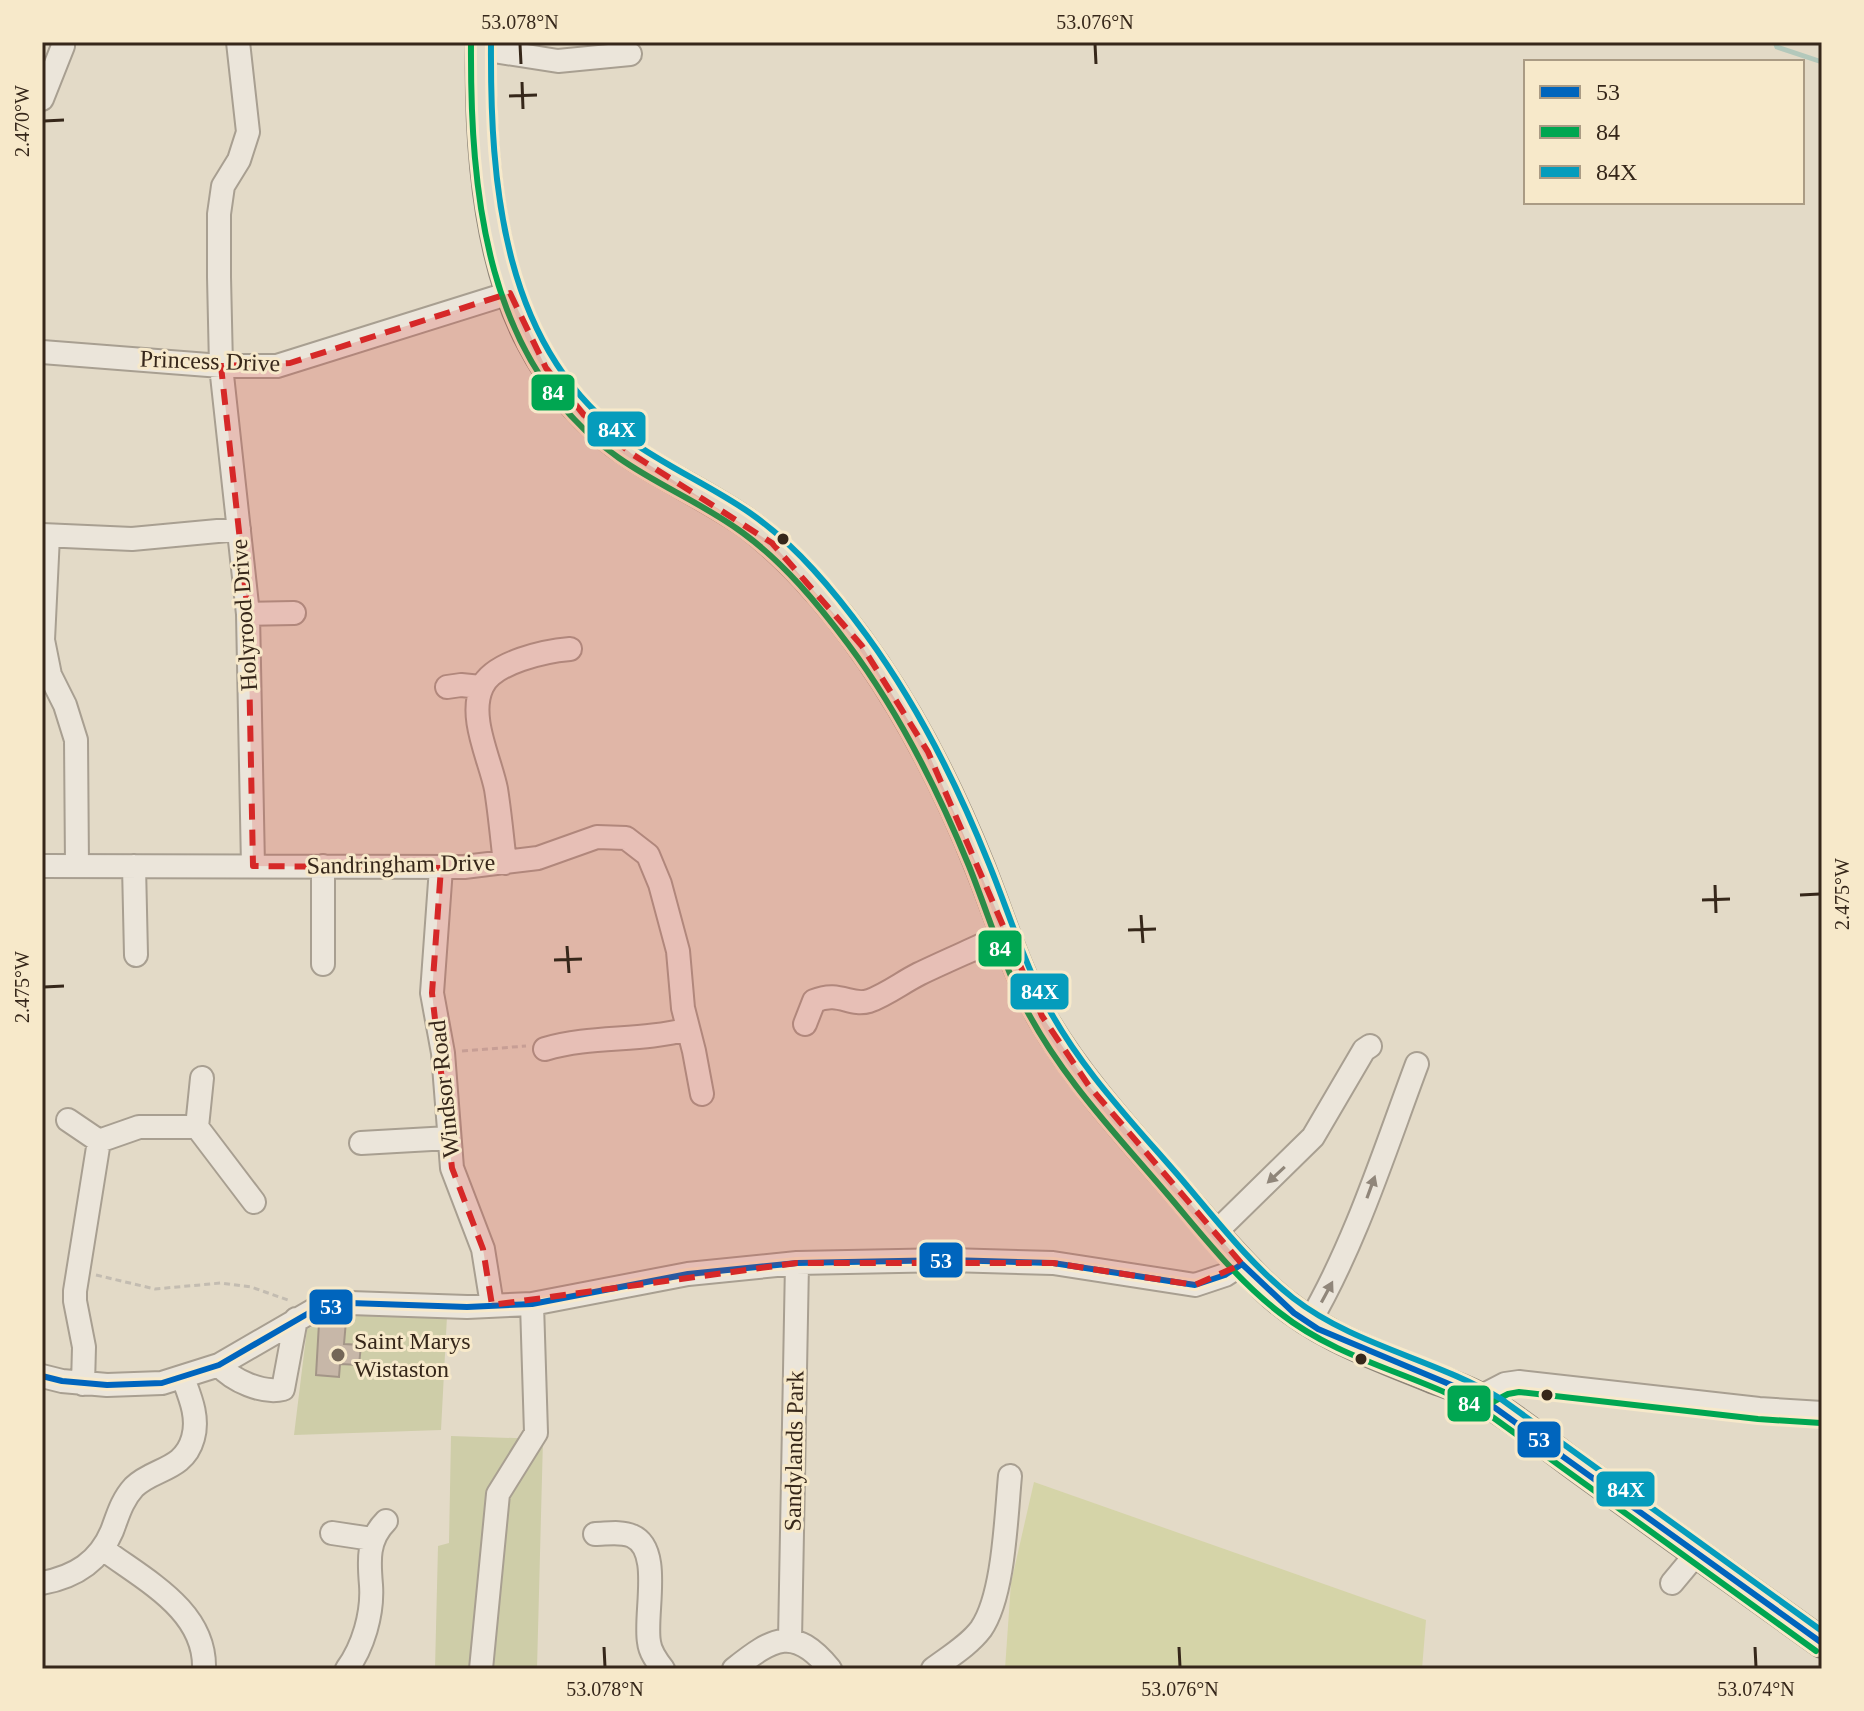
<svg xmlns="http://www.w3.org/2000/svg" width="1864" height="1711" viewBox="0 0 1864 1711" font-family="Georgia,serif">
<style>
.green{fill:#d5d4a8}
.cemetery{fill:#cecda8}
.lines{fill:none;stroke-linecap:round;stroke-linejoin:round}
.stream{stroke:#b3c8bb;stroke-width:5}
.building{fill:#c7b7a8;stroke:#a39587;stroke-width:2}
.minor-casing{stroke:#a89f91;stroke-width:26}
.major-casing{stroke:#8d8478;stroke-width:32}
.path{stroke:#c3bcb1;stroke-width:3;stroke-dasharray:6 4;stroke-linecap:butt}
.minor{stroke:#ebe5da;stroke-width:22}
.major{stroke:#e3dbca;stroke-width:28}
.bus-1-casing{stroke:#f7e9ca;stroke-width:12}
.bus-2-casing{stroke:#f7e9ca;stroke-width:12}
.bus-3-casing{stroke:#f7e9ca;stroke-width:12}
.bus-1{stroke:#0065bd;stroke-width:6}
.bus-2{stroke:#00a651;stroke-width:6}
.bus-3{stroke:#059cbc;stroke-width:6}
.oneway{fill:#90867a}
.marked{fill:#d62828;fill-opacity:0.2;stroke:#d62828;stroke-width:6;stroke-dasharray:16 10;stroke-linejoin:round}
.ticks{fill:none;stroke:#36271a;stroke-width:3}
.bus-dot{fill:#36271a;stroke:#f7e9ca;stroke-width:3}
.poi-dot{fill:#736657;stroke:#f7e9ca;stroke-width:3}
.labels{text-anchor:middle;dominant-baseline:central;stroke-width:6;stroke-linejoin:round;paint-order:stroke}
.street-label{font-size:24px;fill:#36271a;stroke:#f7e9ca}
.poi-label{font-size:24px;fill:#36271a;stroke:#f7e9ca;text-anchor:start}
.line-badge{stroke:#f7e9ca;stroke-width:3}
.badge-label{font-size:22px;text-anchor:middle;font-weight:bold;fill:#fff}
.neatline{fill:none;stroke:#36271a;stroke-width:3}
.ticks-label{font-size:20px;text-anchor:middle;fill:#36271a}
</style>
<rect width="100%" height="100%" fill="#e3dac7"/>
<path class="green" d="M1034,1482L1426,1620L1422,1669H1005L1011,1583Z"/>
<path class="cemetery" d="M352,1309L447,1316L441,1430L294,1435L307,1329Z
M451,1436L543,1439L537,1669H435L438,1546L449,1543Z"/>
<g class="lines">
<path class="stream" d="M1775,42L1777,47L1822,62"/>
</g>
<path class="building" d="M334,1320L346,1321L344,1344L361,1345L359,1365L340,1364L339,1377L316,1375L319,1323Z"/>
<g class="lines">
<g class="minor-casing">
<path id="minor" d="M238,42L248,132L239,160L223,186L219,214V277L221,366L248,614L253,866
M481,49L558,61L630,54
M42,99L63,46
M42,352L221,366H277L510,293
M42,535L132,539L239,529
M48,536L43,640L50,675L65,705L76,740L77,866
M248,614L294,613
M447,687L461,685L481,687
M505,863C502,838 500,814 496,789C490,759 468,717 482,687C493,662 546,651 570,649
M42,866L464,867L538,858L597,837L626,838L648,855L660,884L678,951L683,1008L694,1051L702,1094
M134,866L136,955
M441,868L432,993L443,1053L452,1168L483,1249L492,1305
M323,964V866
M805,1024L814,1001C840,990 850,1007 869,1001C886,995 903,982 919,974C948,960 977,948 1006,934
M545,1049C592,1035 640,1042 688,1029
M68,1120L99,1141
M197,1127L254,1202
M361,1143L449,1138
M1215,1233L1313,1137L1364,1050L1370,1046
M1309,1323C1356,1242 1384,1152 1417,1064
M219,1365C233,1381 263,1394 283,1389L296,1319
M42,1376L62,1381L107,1385L162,1383L219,1365L314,1310L350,1303L467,1307L532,1304L688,1274L797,1263L949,1260L1053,1263L1195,1285L1225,1275L1242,1264
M83,1384L84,1347L75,1301V1291L99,1141L139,1127H197L202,1078
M1480,1397L1505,1384L1519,1382L1759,1409L1822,1413
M332,1533L372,1539
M595,1534C606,1534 621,1531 632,1536C663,1549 644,1614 649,1642C650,1652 656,1660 663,1669
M103,1549C144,1580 206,1610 204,1669
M42,1583C75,1577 99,1562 112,1531C118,1515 122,1500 134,1487C153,1468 184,1471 193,1438C199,1417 190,1397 183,1378
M1672,1583L1697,1553
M790,1640L797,1263
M347,1669C363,1647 373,1614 371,1585C369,1561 367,1540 386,1521
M481,1669L498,1494L536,1433L532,1304
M734,1669C773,1638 794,1625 830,1669
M933,1669C949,1657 969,1645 981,1629C1004,1596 1006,1517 1010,1476"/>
</g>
<g class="major-casing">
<path id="major" d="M481,42C479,138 486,258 532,343C551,379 576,411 608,437C650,471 703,492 748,524C768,539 787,557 805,576C882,659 938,762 980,867C1000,917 1016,971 1043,1019C1078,1079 1127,1132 1172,1184C1203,1220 1233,1257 1268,1290C1315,1334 1373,1354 1432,1378C1448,1384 1467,1390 1482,1399C1520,1421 1554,1451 1590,1476C1667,1532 1745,1588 1822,1643"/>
</g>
<path class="path" d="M462,1051L526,1046
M96,1275L155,1289L221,1283L251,1287L288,1300"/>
<use href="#minor" class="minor"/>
<use href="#major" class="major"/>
<g class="bus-1-casing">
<path id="bus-1" d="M1242,1264L1294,1313L1318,1329L1480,1397L1822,1643
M42,1376L62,1381L107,1385L162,1383L219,1365L314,1310L350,1303L467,1307L532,1304L688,1274L797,1263L949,1260L1053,1263L1195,1285L1225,1275L1242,1264"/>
</g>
<g class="bus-2-casing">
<path id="bus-2" d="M471,42C470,192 485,364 619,458C659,486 704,504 743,533C784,563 818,604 848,644C899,712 937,788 969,866C987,911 1001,957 1022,1001C1058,1074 1116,1134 1168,1195C1203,1236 1237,1280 1280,1313C1343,1363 1424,1375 1491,1416L1816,1651
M1485,1406L1508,1394L1519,1392L1758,1419L1821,1423"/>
</g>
<g class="bus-3-casing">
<path id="bus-3" d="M491,42C490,184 502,349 628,439C667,467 711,486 750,513C796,545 834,591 867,636C918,706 957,784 989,864C1007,908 1021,954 1042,996C1077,1066 1133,1123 1183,1181C1217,1221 1251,1265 1293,1298C1355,1346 1435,1359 1501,1399L1822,1631"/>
</g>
<use href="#bus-1" class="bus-1"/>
<use href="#bus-2" class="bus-2"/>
<use href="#bus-3" class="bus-3"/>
</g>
<defs><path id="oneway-solid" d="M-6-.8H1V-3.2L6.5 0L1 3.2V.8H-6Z" transform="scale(2)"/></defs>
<g class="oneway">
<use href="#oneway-solid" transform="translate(1276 1175) rotate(137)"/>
<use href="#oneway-solid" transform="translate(1371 1187) rotate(-70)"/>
<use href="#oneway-solid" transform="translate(1327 1292) rotate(-62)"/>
</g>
<path class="marked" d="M510,293L546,368L584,415L632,454L772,543L862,646L928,752L1042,1016L1089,1086L1242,1264L1195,1285L1053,1263H797L492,1305L483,1249L452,1168L432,993L441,868L253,866L248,614L221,366L290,363Z"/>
<path class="ticks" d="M520,44L521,64M1095,44L1096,64M522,82L523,109M509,96L537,95M44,121L64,120M1715,885L1716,913M1800,895L1820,894M1702,900L1730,899M1141,915L1143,943M1128,930L1156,929M567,946L569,973M554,960L582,959M44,987L64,986M604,1647L605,1667M1179,1647L1180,1667M1755,1647L1756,1667"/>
<g class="bus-dot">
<circle cx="783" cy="539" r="7"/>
<circle cx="1361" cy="1359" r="7"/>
<circle cx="1547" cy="1395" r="7"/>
</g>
<circle class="poi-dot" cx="338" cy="1355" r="8"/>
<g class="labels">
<g class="street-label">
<text transform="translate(210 361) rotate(2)">Princess Drive</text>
<text transform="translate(244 615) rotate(-94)">Holyrood Drive</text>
<text transform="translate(401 864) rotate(-1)">Sandringham Drive</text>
<text transform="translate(444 1089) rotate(-96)">Windsor Road</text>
<text transform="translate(794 1451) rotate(-89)">Sandylands Park</text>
</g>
<g class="poi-label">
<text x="354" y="1341">Saint Marys<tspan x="354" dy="28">Wistaston</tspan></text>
</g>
</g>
<g class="line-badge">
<rect x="530" y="373" width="46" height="39" rx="8" fill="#00a651"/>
<rect x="586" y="410" width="61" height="38" rx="8" fill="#059cbc"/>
<rect x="977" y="929" width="46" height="39" rx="8" fill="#00a651"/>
<rect x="1009" y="972" width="61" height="39" rx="8" fill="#059cbc"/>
<rect x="918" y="1241" width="46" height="38" rx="8" fill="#0065bd"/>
<rect x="308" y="1288" width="46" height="38" rx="8" fill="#0065bd"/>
<rect x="1446" y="1384" width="46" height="39" rx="8" fill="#00a651"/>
<rect x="1516" y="1420" width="46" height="39" rx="8" fill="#0065bd"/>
<rect x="1595" y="1470" width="61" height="38" rx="8" fill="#059cbc"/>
</g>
<g class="badge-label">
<text x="553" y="400">84</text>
<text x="617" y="437">84X</text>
<text x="1000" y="956">84</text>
<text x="1040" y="999">84X</text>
<text x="941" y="1268">53</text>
<text x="331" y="1314">53</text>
<text x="1469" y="1411">84</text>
<text x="1539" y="1447">53</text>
<text x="1626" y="1497">84X</text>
</g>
<rect width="1864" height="1711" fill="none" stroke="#f7e9ca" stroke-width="88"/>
<rect x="1524" y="60" width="280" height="144" fill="#f7e9ca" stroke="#aa9b84" stroke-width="2"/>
<rect x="1540" y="86" width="40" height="12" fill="#0065bd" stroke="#aa9b84" stroke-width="2"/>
<text x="1596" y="100" font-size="24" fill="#36271a">53</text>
<rect x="1540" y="126" width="40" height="12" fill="#00a651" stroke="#aa9b84" stroke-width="2"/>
<text x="1596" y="140" font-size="24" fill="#36271a">84</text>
<rect x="1540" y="166" width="40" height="12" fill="#059cbc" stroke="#aa9b84" stroke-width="2"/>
<text x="1596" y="180" font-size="24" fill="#36271a">84X</text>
<rect x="44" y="44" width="1776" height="1623" class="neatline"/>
<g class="ticks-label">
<text x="520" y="29">53.078°N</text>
<text x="1095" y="29">53.076°N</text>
<text transform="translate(22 121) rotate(-90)" y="7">2.470°W</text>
<text transform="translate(1842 894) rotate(-90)" y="7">2.475°W</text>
<text transform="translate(22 987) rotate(-90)" y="7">2.475°W</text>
<text x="605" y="1696">53.078°N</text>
<text x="1180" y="1696">53.076°N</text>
<text x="1756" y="1696">53.074°N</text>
</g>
</svg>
